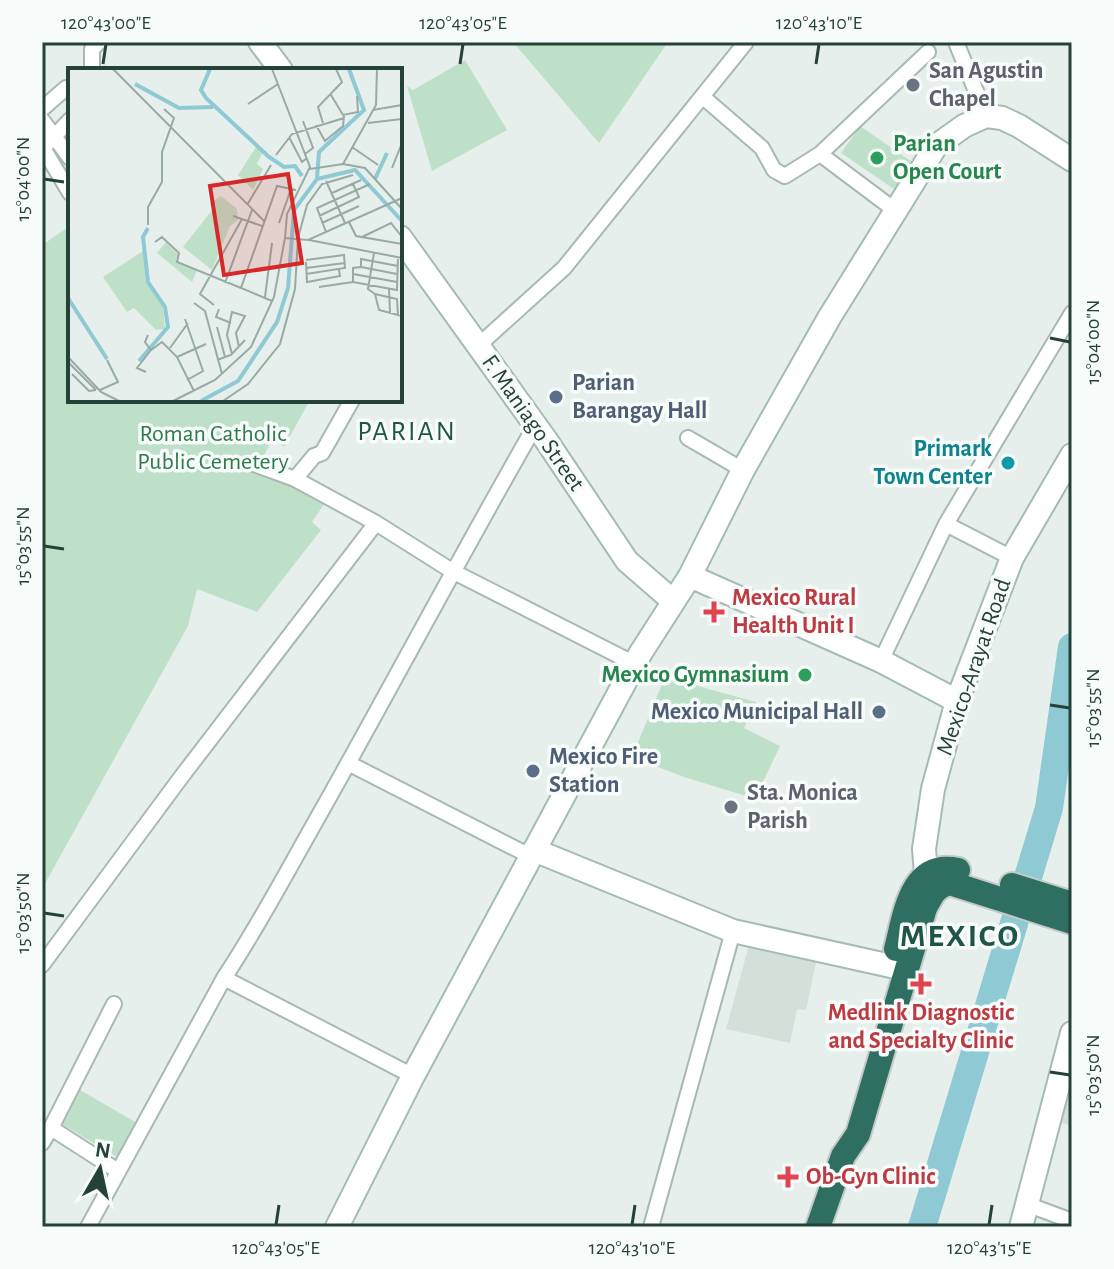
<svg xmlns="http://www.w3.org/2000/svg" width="1114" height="1269" viewBox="0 0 1114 1269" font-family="'Alegreya Sans',sans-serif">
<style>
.built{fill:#d4dfda}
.green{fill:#bfe0c8}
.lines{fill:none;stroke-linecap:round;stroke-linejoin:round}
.river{stroke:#8ec9d4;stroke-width:28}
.street-casing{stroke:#a8b8b2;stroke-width:18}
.secondary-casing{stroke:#a4bbb3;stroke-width:26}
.highway-casing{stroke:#c2cac8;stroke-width:28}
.street{stroke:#fff;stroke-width:14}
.secondary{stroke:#fff;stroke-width:22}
.highway{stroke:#2f6f62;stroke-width:24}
.ticks{fill:none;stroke:#24423a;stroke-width:3}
.worship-dot{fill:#6b7280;stroke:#f7fbf9;stroke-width:3}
.leisure-dot{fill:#2e9e5b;stroke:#f7fbf9;stroke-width:3}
.service-dot{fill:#5c6f8a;stroke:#f7fbf9;stroke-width:3}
.culture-dot{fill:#0f9aa8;stroke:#f7fbf9;stroke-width:3}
.health-dot{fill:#e0444e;stroke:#f7fbf9;stroke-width:3}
.labels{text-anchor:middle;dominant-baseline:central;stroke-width:7;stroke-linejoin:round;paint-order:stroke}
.worship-label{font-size:24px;font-weight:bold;fill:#5b616d;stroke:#f7fbf9;text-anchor:start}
.leisure-label{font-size:24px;font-weight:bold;fill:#27864d;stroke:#f7fbf9;text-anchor:start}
.service-label{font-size:24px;font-weight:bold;fill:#4e5e75;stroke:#f7fbf9;text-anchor:start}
.street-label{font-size:24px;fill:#24423a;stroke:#f7fbf9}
.park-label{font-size:24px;fill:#2d7a4b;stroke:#f7fbf9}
.culture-label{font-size:24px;font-weight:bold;fill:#0d838f;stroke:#f7fbf9;text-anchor:end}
.health-label{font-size:24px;font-weight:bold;fill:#be3a42;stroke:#f7fbf9;text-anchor:start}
.quarter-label{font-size:28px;letter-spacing:2px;fill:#1f5548;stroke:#f7fbf9}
.district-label{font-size:32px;font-weight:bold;letter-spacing:2px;fill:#1f5548;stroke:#f7fbf9}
.inset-river{fill:none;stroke:#8ec9d4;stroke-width:4}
.inset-road{fill:none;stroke:#98aaa4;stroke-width:2}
.view{fill:#d62828;fill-opacity:0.15;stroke:#d62828;stroke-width:4}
.inset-edge{fill:none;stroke:#24423a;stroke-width:4}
.neatline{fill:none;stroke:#24423a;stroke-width:3}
.ticks-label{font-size:20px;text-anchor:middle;fill:#24423a}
</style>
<rect width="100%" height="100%" fill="#e6efeb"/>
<path class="built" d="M751,938L818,953L806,1010L797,1009L790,1043L726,1029Z
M1072,1075V1126L1059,1122Z"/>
<path class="green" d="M513,42H668L599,143Z
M465,60L507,130L432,171L407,86L413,90Z
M860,126L912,162L894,189L841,153Z
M70,226V400H310L284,447L273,439L259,464L327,500L312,522L321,530L257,612L197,589L188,626L42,889V245Z
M665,677L756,702L744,728L780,746L761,786L746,796L684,777L632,757Z
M75,1087L142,1126L122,1160L55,1120Z"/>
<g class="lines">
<path class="river" d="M922,1227L1049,808L1072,647"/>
<g class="street-casing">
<path id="street" d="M956,42L986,116
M92,70V49L99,42
M703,97L762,148L774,170L785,176L820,154L928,52
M42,109L66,88H70
M42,120L70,158
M70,120L43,148L70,193
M820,154L896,211
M479,345L564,268L746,42
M688,438L743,470
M254,464L295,479L376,523L452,571L635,664
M295,479L314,456L322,453L352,400
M946,524L1012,558
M881,661L946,524L1072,313
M348,763L530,856
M42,965L182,776L376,523
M224,978L413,1076
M114,1004L51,1128L118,1171
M42,1143L51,1128
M1026,1204L1072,1221
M88,1227L224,978C260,924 290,866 322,810C394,682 462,553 535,426
M651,1227L733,931"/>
</g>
<g class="secondary-casing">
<path id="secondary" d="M260,42L281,70
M400,237L546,440L627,561L673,601
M690,576L881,661L957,701
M534,850L733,931L891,966
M933,891L926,874L924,849L933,789L957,701L1012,558L1072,455
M337,1227L413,1076L640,654L690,576L743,470L829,318L936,146L964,126L986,116L1002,118L1019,126L1072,160
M1021,1227L1072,1033"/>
</g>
<g class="highway-casing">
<path id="highway" d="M1012,885L1072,904
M896,949C905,915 910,860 958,870
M818,1227L843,1156L858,1134L925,908C932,895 935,887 950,883L1072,922"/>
</g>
<use href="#street" class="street"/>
<use href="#secondary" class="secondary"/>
<use href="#highway" class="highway"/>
</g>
<path class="ticks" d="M103,64L106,44M460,64L463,44M816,64L819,44M44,179L64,182M1050,338L1070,342M44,546L64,549M1050,705L1070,708M44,913L64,916M1050,1072L1070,1075M276,1225L279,1205M632,1225L635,1205M989,1225L992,1205"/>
<g class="worship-dot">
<circle cx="913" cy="85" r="8"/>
<circle cx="731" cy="807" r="8"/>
</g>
<g class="leisure-dot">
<circle cx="877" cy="158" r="8"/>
<circle cx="805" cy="675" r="8"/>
</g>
<g class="service-dot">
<circle cx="556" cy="397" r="8"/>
<circle cx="879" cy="712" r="8"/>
<circle cx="533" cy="771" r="8"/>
</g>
<circle class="culture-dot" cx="1008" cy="463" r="8"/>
<g class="health-dot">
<path d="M710 600h8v8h8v8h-8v8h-8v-8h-8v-8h8z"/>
<path d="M917 972h8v8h8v8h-8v8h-8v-8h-8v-8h8z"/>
<path d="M784 1165h8v8h8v8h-8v8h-8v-8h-8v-8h8z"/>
</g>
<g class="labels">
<g class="worship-label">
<text x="929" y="71">San Agustin<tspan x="929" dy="28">Chapel</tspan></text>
<text x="747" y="793">Sta. Monica<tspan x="747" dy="28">Parish</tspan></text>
</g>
<g class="leisure-label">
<text x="893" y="144">Parian<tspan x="893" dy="28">Open Court</tspan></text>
<text x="789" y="675" text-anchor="end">Mexico Gymnasium</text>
</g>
<g class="service-label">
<text x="572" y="383">Parian<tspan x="572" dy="28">Barangay Hall</tspan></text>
<text x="863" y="712" text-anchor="end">Mexico Municipal Hall</text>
<text x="549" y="757">Mexico Fire<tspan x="549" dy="28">Station</tspan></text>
</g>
<g class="street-label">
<text transform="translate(533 423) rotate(55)">F. Maniago Street</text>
<text transform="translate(974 667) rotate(-71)">Mexico-Arayat Road</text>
</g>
<g class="park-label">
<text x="213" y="434">Roman Catholic<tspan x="213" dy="28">Public Cemetery</tspan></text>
</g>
<g class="culture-label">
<text x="992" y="449">Primark<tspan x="992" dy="28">Town Center</tspan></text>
</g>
<g class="health-label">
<text x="732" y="598">Mexico Rural<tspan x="732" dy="28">Health Unit I</tspan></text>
<text x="921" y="1013" text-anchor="middle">Medlink Diagnostic<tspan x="921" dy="28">and Specialty Clinic</tspan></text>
<text x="806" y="1177">Ob-Gyn Clinic</text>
</g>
<g class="quarter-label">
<text x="407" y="432">PARIAN</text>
</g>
<g class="district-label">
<text x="960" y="936">MEXICO</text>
</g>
</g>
<g transform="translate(68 68)">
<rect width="334" height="334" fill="#e6efeb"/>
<path d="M190,76L195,84L189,96L195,101L185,122L170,107ZM153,128L169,141L170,152L162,158L144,202L115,179L145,141L142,135ZM98,174L110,186L108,192L129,202L124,214L89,185ZM75,183L78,214L95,238L97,261L88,262L66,240L59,244L35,209Z" fill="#bfe0c8"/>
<path class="inset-river" d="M142,1L133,22L138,30L201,89L216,99L227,98L234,108M67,16L111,40L145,39M249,110L251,84L296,42L281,1M307,111L319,85M0,230L39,291M71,293L100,259L97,239L80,214L75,169L80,160M133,333L170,313L209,254L220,220L226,142L249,111L287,102L334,153"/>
<path class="inset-road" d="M45,1L196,153M204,1L242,99L219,146L217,170M263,27L275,47L290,44L289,28M180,36L210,16M305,42L334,37M235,53L245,80L237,86M255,55L250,39L274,14L268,1M300,55L334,51M248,57L257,73L275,58L276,48M221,69L234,94L239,90M284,79L310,97M208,87L224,66L276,50M275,96L308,37L309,1M324,100L334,75M242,101L275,96L297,100L334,141M258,113L277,155M264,125L293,112M179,137L203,97M165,148L194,158M251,148L291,129L285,116M281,154L288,168L334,176M211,155L223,121M254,155L291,138M80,157V139L94,114V84L106,50L96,41M258,164L249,140L302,116M294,169L323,155L334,169M230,170L239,137L254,116L285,107M241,172L334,190M87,174L94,169L111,185L109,194L173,220M306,185L300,221L307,226L311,242L334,248M238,194L239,214L272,208L271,202M293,199L329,206M238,200L277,195M238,206L277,200L276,187L238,192M285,206L329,214M285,214V200L293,199V191L330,198M157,215L184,142M251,219L285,214L329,222L330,189M321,221L322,245M307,226L329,231L330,247M197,229L204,175M204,233L173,220L209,118L228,122M126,235L137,243L154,306M146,237L132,226L174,151M151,241L148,249L163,255M117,251L135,303L119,312M149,259L157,289M80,267L77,274L83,282L94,274L109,289L126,323M102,280L120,255M164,286L159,267L164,244L177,248L168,265L171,279M0,289L33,324L51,333M109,289L138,276M149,292L163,287L177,272M0,294L28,322M78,304L69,300L83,282M4,306L21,323L28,322M32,322L50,314L39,292M105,333L147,312L183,279L206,229L217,170L240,172L334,130M155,333L180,316L212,276L227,221L230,170"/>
<path class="view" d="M220,106L234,195L156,207L142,118Z"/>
<rect width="334" height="334" class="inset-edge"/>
</g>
<rect width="1114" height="1269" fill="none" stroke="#f7fbf9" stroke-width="88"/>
<g transform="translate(100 1169) rotate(9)" stroke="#f7fbf9" stroke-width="6" paint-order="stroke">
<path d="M0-6L14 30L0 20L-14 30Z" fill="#24423a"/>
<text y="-12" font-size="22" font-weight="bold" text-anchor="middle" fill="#24423a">N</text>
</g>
<rect x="44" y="44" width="1026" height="1181" class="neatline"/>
<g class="ticks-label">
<text x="106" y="29">120°43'00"E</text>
<text x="463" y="29">120°43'05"E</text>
<text x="819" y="29">120°43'10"E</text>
<text transform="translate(22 179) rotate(-90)" y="7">15°04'00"N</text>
<text transform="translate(1092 342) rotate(-90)" y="7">15°04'00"N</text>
<text transform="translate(22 546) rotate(-90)" y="7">15°03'55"N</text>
<text transform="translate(1092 708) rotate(-90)" y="7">15°03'55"N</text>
<text transform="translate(22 913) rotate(-90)" y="7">15°03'50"N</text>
<text transform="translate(1092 1075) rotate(-90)" y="7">15°03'50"N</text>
<text x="276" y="1254">120°43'05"E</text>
<text x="632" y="1254">120°43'10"E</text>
<text x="989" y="1254">120°43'15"E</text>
</g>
</svg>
